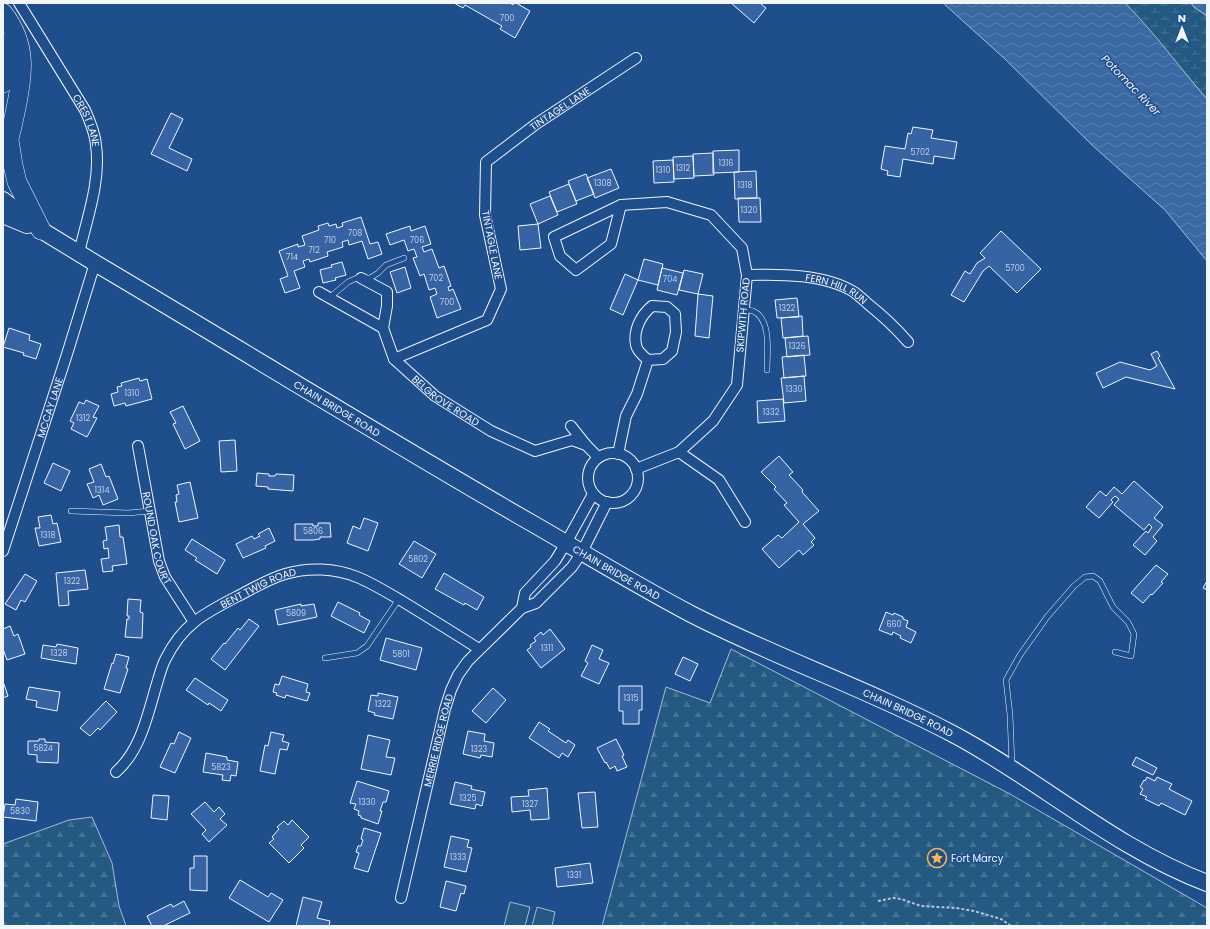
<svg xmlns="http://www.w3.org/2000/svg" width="1210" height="929" viewBox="0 0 1210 929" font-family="Poppins,sans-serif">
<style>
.forest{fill:url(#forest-firs);stroke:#a8bbd7}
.wetland{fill:url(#wetland-marsh);stroke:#a8bbd7}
.park{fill:#245a82;stroke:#a8bbd7}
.water{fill:url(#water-waves);stroke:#a8bbd7}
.building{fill:#3563a3;stroke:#f2f6ff}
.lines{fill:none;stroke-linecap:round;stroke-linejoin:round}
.service-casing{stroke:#f2f6ff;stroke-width:6}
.minor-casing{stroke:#f2f6ff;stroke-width:12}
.primary-casing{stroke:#f2f6ff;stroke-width:18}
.motorway-casing{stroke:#f2f6ff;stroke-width:20}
.path{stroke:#b3c4dc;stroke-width:2;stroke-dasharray:3 2;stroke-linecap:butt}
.service{stroke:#1f4e8c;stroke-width:5}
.minor{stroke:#1f4e8c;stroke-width:10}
.primary{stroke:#1f4e8c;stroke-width:16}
.motorway{stroke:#1f4e8c;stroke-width:19}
.labels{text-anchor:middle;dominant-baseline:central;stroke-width:3;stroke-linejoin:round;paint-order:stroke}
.number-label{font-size:8px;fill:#c3d1e8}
.street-label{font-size:10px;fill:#f2f6ff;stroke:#1f4e8c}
.poi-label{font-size:10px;fill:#f2f6ff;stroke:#1f4e8c;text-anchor:start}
.water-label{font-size:11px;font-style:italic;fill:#f2f6ff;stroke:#1f4e8c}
</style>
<defs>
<pattern id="forest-firs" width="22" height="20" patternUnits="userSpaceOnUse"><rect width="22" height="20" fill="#245a82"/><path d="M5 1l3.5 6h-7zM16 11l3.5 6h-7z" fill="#447295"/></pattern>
<pattern id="wetland-marsh" width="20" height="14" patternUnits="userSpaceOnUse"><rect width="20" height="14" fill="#245a82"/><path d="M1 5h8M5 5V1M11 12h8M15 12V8" fill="none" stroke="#447295"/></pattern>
<pattern id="water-waves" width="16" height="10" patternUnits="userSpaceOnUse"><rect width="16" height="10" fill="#3b69a3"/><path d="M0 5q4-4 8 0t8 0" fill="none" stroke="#587fb1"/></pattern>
</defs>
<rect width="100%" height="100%" fill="#1f4e8c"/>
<path class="forest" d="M731,649L1010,794L1207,908V926H602L666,687L710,703Z
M92,817L112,863L119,906L126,926H3V844L69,820Z"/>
<path class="wetland" d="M1125,3H1191L1194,7L1207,16V99Z"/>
<path class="park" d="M510,902L530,907L525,926H504Z
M537,907L555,912L552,926H532Z"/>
<path class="water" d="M943,3H1125C1155,33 1179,67 1207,99V261L1165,210L1092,145L1005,59Z
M1191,3H1207V16L1194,7Z"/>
<path class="building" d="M454,3H510L513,5L514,3H516L530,11L515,38L500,29L502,26L465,5L463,8Z
M731,3H760L766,8L754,23Z
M171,113L183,119L169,148L192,159L187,171L151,154Z
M913,127L933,130L931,138L957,142L954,159L934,156L933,164L903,159L900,177L887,175L888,171L881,169L885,146L905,149L908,133L911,134Z
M739,150V172L713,173V151Z
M713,153L714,175L694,176L693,154Z
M693,156L694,178L674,179L673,157Z
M673,160L674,182L654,183L653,161Z
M611,169L619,188L595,198L587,178Z
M756,171L757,198L735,199L734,172Z
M586,174L594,194L576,201L568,181Z
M569,184L577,204L557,212L549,192Z
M550,196L558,215L538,224L530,204Z
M738,198H760L761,222H739Z
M361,217L370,244L378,242L382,254L368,259L362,241L349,245L348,240L342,242L343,247L327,252L328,256L310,262L309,259L303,261L305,267L294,271L300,288L285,293L280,279L288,276L279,251L298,244V247L305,245L302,236L319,230L318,226L328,223L329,226L336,224L337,228L343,226L342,223Z
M538,224L541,248L520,250L518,226Z
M410,226L411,231L425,226L431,244L422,247L424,252L432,249L439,268L444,266L451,286L448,287L449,291L453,289L461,309L437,318L430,297L437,294L435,288L429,290L424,274L420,276L413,258L417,257L414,249L408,251L404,240L390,245L386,234Z
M1001,231L1041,269L1017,293L989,266L983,271L964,302L951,295L965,271L970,274L977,263L985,258L980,253Z
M644,259L663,264L658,285L638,280Z
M342,262L346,275L335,278L336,280L323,283L320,270L332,267L331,265Z
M405,267L411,288L397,293L390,272Z
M662,268L683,273L677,295L657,290Z
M684,270L703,274L698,294L679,290Z
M625,274L638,280L623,315L610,309Z
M698,294L713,296L709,338L695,336Z
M797,298L799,317L777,318L775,300Z
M802,316L803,336L783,338L781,318Z
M9,328L30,335L29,340L41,344L36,359L23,355L24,353L3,347Z
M808,336L810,355L787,357L785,338Z
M1157,351L1160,356L1158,358L1175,389L1126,377L1103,388L1096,373L1120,362L1150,370L1157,366L1151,354Z
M804,355L806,376L784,378L782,357Z
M804,376L806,401L784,403L781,378Z
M139,378L140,381L147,379L152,399L126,406L125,403L114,406L111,394L118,392L117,387L122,386L121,383Z
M783,399L785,421L758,423L757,401Z
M86,400L99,406L93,417L97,418L87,437L71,429L74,423L70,421L79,402L84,404Z
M183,406L200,441L185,449L173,424L176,423L170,412Z
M235,440L237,471L221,472L219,441Z
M779,456L793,472L789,475L803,490L802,492L819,511L803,524L815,538L811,542L814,545L803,555L799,550L779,568L762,549L778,535L782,538L799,522L784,505L787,503L774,489L776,487L761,472Z
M53,463L70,471L61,491L44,483Z
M101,464L106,477L109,476L118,499L103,505L99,495L93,498L87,484L94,482L89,469Z
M257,473L269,474V476H275L276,474L294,475L293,491L268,489V487L256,486Z
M1134,481L1163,507L1154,518L1163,525L1153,537L1157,541L1145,555L1133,545L1146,531L1148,533L1152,527L1149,524L1144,530L1114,505L1119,499L1115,496L1111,500L1113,502L1099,518L1086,507L1100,491L1106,496L1114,487L1122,494Z
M190,482L198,518L179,522L175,502H177L176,495L179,494L177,485Z
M51,515L53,524L57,523L61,542L39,546L35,528H40L38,517Z
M364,518L378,523L368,551L347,543L353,526L360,529Z
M318,523H330L331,537H320V539L313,540H295V524H313V526H318Z
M119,525L120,537H123L127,564L112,566L113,571L103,572L101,559L109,558L108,548L104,549L103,541L107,540L105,527Z
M269,528L275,541L265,546L266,548L243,558L236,544L252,536L254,539L260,536L258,534Z
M192,539L225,560L217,574L195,560L197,558L185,550Z
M414,541L436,554L422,578L399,564Z
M1156,565L1168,574L1161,582L1163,583L1152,595L1151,594L1143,603L1131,593Z
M85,570L88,589L68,591L69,605L59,606L56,573Z
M444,573L484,597L477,610L465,603L464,605L435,589Z
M25,574L37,581L25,602L21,600L16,610L5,604Z
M1207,581V590L1203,588Z
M128,599L141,600L140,612L143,613L142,638L125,637L127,619H129V616H127Z
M338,602L360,613L359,615L370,621L364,633L331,616Z
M301,604V606L314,604L317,617L278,625L275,610Z
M886,612L893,615L894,613L903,617V619L908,621L906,627L916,632L911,643L900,638L901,636L893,632L892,635L879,630Z
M249,619L259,626L225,670L211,659L224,643L225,644L238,628L240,630Z
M10,626L14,636L18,634L25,654L7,660L3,649V629Z
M550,629L565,649L541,668L527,650L531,647L530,645L536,641L534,638L541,632L543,635Z
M386,638L422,648L416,670L380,660Z
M57,644L78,648L76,664L41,658L43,645L56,647Z
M592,645L603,650L599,659L609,663L599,684L581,676L588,663L585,661Z
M116,654L129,657L126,668L128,669L120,693L104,689L112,663L113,664Z
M683,657L698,664L690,681L675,674Z
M282,676L308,684L306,692L310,693L307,701L286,695L285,698L276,695L277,693L273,692L275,684L279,685Z
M195,678L228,700L221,711L209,703L208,705L186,690Z
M4,684L8,696L3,698V685Z
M619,686H642V710H639V724H623V711H619Z
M29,687L60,692L57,711L36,707L37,701L26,699Z
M493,688L506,700L486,723L472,711Z
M378,693L398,697L393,719L374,715L375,713L368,711L371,695L378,696Z
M106,701L117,712L100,730L98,728L90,736L80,728Z
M539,722L550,729L548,731L566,743L568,740L575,745L568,757L562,753L559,758L529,738Z
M468,731L485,734L484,741L494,743L492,757L481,755L480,758L463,754Z
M179,732L191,738L175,773L160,767L171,743L174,744Z
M271,732L284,735L282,741L289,743L287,750L280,749L275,774L260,771L265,745L268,746Z
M368,735L390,740L386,757L395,758L391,775L361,769Z
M39,739H45V742L59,743L58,763L37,762V755L28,754V741H39Z
M616,739L624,755L622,756L627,767L617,771L615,766L610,769L606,762L605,763L597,748Z
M206,753L227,757V760L238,762L236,776L231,775L230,781L222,780L223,775L203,772Z
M1136,757L1157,768L1153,775L1132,765Z
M1147,777L1155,781L1157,777L1172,784L1169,789L1192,801L1185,815L1161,803L1159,806L1145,799L1147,797L1140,794L1143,789L1140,787L1144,780L1145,781Z
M357,781L389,791L386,802H383L380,811H382L378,824L361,818V816L358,815L359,811L354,809L356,804L350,803Z
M455,782L472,786L471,789L485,792L482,806L476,804L475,809L450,804Z
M547,788L549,819L531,820L530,810L512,812L511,797L529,796L528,790Z
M595,792L598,827L582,828L578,793Z
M153,795L169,796L167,820L151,818Z
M16,799L38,802L36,821L3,817L5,804L15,805Z
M205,802L214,812L219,807L225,814L220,819L227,825L209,842L202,834L206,830L191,814Z
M292,820L309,837L301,845L304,848L289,863L269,843L274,839L272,837L279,829L277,827L284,821L288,825Z
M364,828L381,833L368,872L354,868L359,853L356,852L358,846H361L363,840L361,839Z
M451,836L469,840L467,847L472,848L466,872L444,867Z
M194,856H207V891L190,890V868H194Z
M590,863L593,883L557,887L555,868Z
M240,880L268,897L271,893L283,900L269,922L229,898Z
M446,881L466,886L464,894L461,893L456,911L440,907Z
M303,897L322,902L317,918L330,921L329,926H296Z
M184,901L190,913L163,926H152L147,916L171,904L173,907Z"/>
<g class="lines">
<g class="service-casing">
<path id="service" d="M329,298L348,282L357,278H370L378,273L386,265L404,258
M744,309C747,310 751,310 753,311C772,319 767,354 767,370
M71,511L128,513L150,511
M325,658L357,653L367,646L399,599
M1012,765L1010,715L1006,680L1020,655L1047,617L1074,586L1085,577L1093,576L1100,581L1113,607L1128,622L1134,634L1131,656L1115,652"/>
</g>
<g class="minor-casing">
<g id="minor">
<path id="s1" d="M19,3L85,110C90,121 95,133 96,145C101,181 87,218 79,253"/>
<path d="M621,205L667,202L711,215L742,248L747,275L737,385L713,421L679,452L636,469"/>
<path d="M621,205L611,244L576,270L560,256L554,237Z"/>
<path id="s2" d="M747,275C780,274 825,274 854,292C859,296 864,300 868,304C883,316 896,328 908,342"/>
<path d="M361,278L387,292V306L383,328"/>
<path id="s3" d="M319,292L383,328L394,359L435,396L491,431L535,451L572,440L586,445L598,457"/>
<path id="s4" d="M394,359L487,320L501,289L485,215L486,162L536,124L636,58"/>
<path d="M571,426L586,445"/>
<path id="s5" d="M138,446L159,561L165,577L194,622"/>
<path d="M679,452L719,480L745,522"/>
<circle cx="613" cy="478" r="25"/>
<path d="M618,454L626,416L637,394L648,360L663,359L672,351L676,332L675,314L667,307L652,306C641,315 633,330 636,345C637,351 643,356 648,360"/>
<path id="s6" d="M3,551L68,351L95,263"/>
<path d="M522,608L525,593L555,561L566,543L593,494"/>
<path id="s7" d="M116,772C142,749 148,712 158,680C160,673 162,666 165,660C182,625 203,614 236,597C252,589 268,579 285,574C308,567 335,568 357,577C372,583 388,593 402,601C428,617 454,633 479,649"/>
<path id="s8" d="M401,898L445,709L451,690L458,675L468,661L522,608L536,603L572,567L582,552L607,502"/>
</g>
</g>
<g class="primary-casing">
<g id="primary">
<path id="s9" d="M3,200L41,230L95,263C242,350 387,440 535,525C587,555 638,586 691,614C777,658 868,689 953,734C1040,780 1114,848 1207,883"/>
<path d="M3,215L27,225"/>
</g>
</g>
<g class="motorway-casing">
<path id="motorway" d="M3,13C28,45 23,76 15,113C12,128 9,142 3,155
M3,43L6,63L3,83
M9,140L13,165L17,182L41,230"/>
</g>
<path class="path" d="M878,901L893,898L901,899L921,906L956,908L974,911L1001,919L1011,926"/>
<use href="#service" class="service"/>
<use href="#minor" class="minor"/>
<use href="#primary" class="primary"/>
<use href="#motorway" class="motorway"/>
</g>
<defs>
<g id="sight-ring" transform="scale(1)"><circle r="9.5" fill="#1f4e8c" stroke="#ffb74d" stroke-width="1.5"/><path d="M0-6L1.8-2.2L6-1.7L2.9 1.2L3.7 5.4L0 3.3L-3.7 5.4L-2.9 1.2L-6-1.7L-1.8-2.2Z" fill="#ffb74d"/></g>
</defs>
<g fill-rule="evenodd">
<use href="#sight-ring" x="937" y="858"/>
</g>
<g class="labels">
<g class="number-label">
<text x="507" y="18">700</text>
<text x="920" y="152">5702</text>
<text x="726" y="163">1316</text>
<text x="683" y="168">1312</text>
<text x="663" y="170">1310</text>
<text x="603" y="183">1308</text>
<text x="745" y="185">1318</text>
<text x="749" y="210">1320</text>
<text x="355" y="233">708</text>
<text x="330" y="240">710</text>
<text x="417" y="240">706</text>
<text x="314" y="250">712</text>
<text x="292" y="257">714</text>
<text x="1015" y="268">5700</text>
<text x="436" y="278">702</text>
<text x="670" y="279">704</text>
<text x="447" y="302">700</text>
<text x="787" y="308">1322</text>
<text x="797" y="346">1326</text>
<text x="794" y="389">1330</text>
<text x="132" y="393">1310</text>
<text x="771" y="412">1332</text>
<text x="83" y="418">1312</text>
<text x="102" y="490">1314</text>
<text x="313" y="531">5806</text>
<text x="48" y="535">1318</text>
<text x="418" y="559">5802</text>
<text x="72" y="581">1322</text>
<text x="296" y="613">5809</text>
<text x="894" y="624">660</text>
<text x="547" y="648">1311</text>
<text x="59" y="653">1328</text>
<text x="401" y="654">5801</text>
<text x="631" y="698">1315</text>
<text x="383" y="704">1322</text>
<text x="43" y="748">5824</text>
<text x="479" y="749">1323</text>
<text x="221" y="767">5823</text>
<text x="468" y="798">1325</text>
<text x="367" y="802">1330</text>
<text x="530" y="804">1327</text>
<text x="20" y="811">5830</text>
<text x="458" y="857">1333</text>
<text x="574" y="875">1331</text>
</g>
<g class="street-label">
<text stroke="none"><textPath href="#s4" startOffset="355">TINTAGEL LANE</textPath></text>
<text stroke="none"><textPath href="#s1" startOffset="136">CREST LANE</textPath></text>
<text transform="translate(492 245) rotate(79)">TINTAGLE LANE</text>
<text stroke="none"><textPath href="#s2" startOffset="92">FERN HILL RUN</textPath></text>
<text transform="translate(743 315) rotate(-85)">SKIPWITH ROAD</text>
<text stroke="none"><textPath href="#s3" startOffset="173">BELGROVE ROAD</textPath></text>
<text stroke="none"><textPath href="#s6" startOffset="151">MCCAY LANE</textPath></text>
<text stroke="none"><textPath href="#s9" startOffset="394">CHAIN BRIDGE ROAD</textPath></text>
<text stroke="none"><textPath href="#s5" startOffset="94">ROUND OAK COURT</textPath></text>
<text stroke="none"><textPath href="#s9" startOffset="718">CHAIN BRIDGE ROAD</textPath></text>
<text stroke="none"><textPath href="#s7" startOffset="245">BENT TWIG ROAD</textPath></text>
<text stroke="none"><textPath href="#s9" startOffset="1042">CHAIN BRIDGE ROAD</textPath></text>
<text stroke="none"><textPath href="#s8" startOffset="162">MERRIE RIDGE ROAD</textPath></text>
</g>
<g class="poi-label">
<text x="951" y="858">Fort Marcy</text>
</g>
<g class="water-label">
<text transform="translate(1131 85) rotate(46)">Potomac River</text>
</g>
</g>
<rect width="1210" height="929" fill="none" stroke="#f2f6ff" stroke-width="8"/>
<g transform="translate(1182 28)" stroke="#1f4e8c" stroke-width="3" paint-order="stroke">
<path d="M0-3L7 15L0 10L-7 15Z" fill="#f2f6ff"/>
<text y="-6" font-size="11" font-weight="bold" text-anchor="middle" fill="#f2f6ff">N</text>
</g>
</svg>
